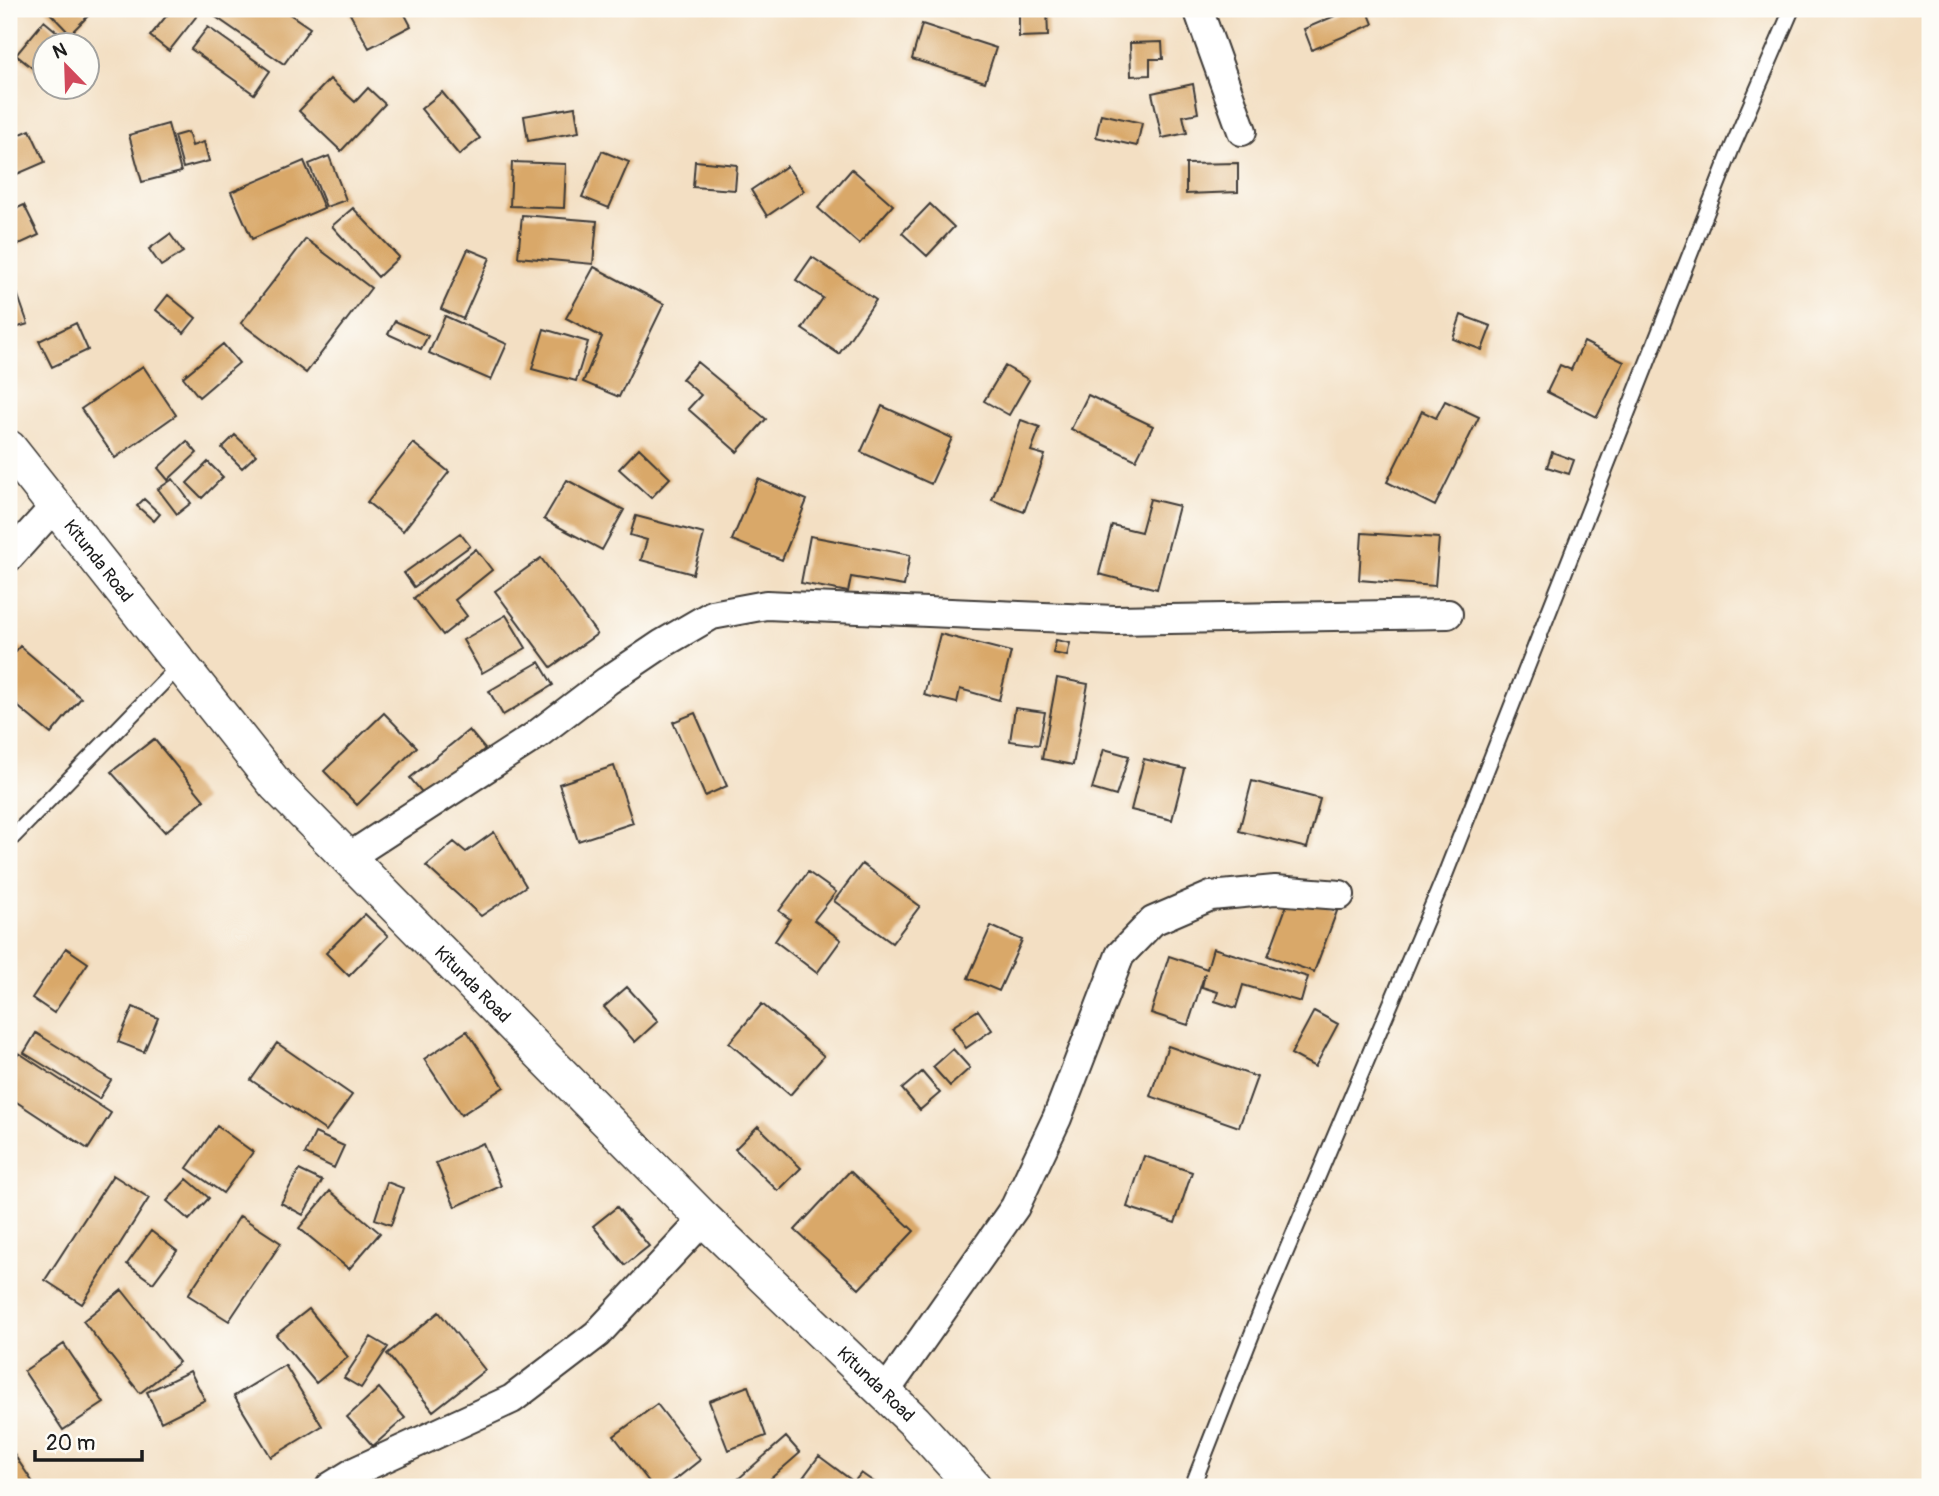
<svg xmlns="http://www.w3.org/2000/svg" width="1939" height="1496" viewBox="0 0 1939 1496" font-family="Pangolin,sans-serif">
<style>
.building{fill:#d9a869}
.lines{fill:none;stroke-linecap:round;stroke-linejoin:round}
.service-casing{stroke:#3c3935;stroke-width:18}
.minor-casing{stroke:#3c3935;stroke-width:32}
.tertiary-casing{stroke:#3c3935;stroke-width:38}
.service{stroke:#fff;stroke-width:14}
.minor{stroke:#fff;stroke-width:28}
.tertiary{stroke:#fff;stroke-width:35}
.labels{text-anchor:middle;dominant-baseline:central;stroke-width:7;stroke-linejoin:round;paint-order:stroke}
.street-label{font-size:18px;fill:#1c1c1c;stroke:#fdfcf7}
</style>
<rect width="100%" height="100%" fill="#fdfcf7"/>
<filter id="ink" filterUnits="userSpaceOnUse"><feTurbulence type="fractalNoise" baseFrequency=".0143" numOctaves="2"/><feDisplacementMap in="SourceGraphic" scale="14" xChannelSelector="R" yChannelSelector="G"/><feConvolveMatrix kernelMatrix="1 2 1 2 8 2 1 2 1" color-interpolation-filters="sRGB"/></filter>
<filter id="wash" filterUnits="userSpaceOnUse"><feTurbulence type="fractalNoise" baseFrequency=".00686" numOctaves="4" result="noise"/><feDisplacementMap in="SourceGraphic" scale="28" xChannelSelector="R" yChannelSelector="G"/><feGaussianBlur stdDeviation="1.57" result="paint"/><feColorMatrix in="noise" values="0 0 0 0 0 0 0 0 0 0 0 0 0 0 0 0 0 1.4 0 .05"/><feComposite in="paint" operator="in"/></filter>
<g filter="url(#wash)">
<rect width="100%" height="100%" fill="#f3dfc3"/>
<g id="blocks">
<path class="building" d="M46,9H81L88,16L70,34Z
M172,9H193L199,13L169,51L150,36Z
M217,9H282L310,28L284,64L213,15Z
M360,9H402L411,26L369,48L350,14Z
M1019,9H1047L1048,36L1019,37Z
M1351,9H1367L1373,24L1312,50L1304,29Z
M44,21L74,46H46V79L16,55Z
M922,24L996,48L985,82L912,59Z
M208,27L270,71L254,94L191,49Z
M1162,42L1163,59H1150V75L1131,76L1130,43Z
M330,79L355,102L368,88L385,104L341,151L299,111Z
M1193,84L1198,113L1183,116L1187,133L1162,138L1152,93Z
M442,92L480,138L459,155L421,109Z
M575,107L579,132L528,141L524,116Z
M1101,114L1142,123L1137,146L1096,137Z
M168,124L181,172L142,182L129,135Z
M30,130L45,162L15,175L9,162V139Z
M188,132L192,146L204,142L209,161L183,168L174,136Z
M602,151L629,162L609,208L582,197Z
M329,156L346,200L326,207L309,164Z
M304,161L324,208L252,239L231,192Z
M695,161L737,165L735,190L693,187Z
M512,162L566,164L564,208L510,206Z
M1238,163V192L1186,194V164Z
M787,166L804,191L767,216L751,190Z
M852,169L893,205L859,244L818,208Z
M930,204L954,227L927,256L902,233Z
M24,205L39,235L13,247L9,238V212Z
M353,208L399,257L378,277L332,226Z
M522,215L597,221L593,264L518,257Z
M170,234L183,252L161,266L149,249Z
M306,239L371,288L306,373L241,323Z
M468,249L490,258L463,319L441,309Z
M812,257L876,300L839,354L802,329L823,298L796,280Z
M594,267L664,304L619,397L583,382L602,337L566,318Z
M9,270L28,324L9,330Z
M168,295L196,318L184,333L156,310Z
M1461,315L1491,326L1482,350L1453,339Z
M445,316L507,344L491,380L429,353Z
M395,321L428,336L421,349L388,334Z
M76,323L88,350L52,367L39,341Z
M544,329L588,342L576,381L532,369Z
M1584,342L1624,362L1597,417L1547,392L1560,365L1571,370Z
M223,344L239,363L199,397L183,377Z
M697,362L766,419L737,452L688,409L701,395L682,379Z
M143,366L176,415L115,458L81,409Z
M1005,366L1029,380L1009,415L984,401Z
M1088,395L1153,426L1136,460L1071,429Z
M1445,401L1479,417L1435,506L1387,482L1422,411L1436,418Z
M882,406L952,438L931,484L861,452Z
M1021,420L1040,427L1031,451L1045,455L1024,512L992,500Z
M235,435L256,455L242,468L222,448Z
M187,441L197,453L168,480L158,468Z
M413,443L449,472L403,531L367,502Z
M639,448L670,478L651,498L619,469Z
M1552,452L1574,460L1569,474L1547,467Z
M208,462L223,477L202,498L187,483Z
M173,479L191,503L177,514L158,489Z
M758,479L807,500L782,560L732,540Z
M567,480L624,510L602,550L544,519Z
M144,499L160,514L154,521L137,506Z
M1150,499L1179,506L1157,589L1099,574L1112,525L1141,532Z
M636,516L704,534L693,574L641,560L647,540L630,535Z
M460,533L470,546L414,587L404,573Z
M1362,533L1439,538L1435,586L1359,580Z
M810,536L910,555L904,586L851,577L848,592L801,583Z
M476,549L492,570L455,600L467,616L443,635L414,598Z
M541,558L597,634L551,667L495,591Z
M506,615L526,648L482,673L463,640Z
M940,634L1011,652L999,700L960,689L957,703L924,695Z
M1056,640L1070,643L1067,656L1053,653Z
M20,646L81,698L51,734L9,699V660Z
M539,662L553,685L503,715L489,691Z
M1057,678L1088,684L1073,765L1042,759Z
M1015,708L1045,712L1039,745L1010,741Z
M384,713L417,747L357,805L324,771Z
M695,713L727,786L705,796L673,722Z
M469,730L485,749L426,797L410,778Z
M154,739L204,800L165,832L111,772Z
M1104,749L1129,756L1116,796L1092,789Z
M1144,759L1185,769L1172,820L1131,810Z
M614,766L633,823L578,841L559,784Z
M1252,781L1320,799L1307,848L1239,831Z
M494,832L526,886L481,916L426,866L454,842L466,852Z
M862,864L920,906L892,943L834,901Z
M808,872L836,892L814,920L841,940L817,973L775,941L790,919L779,911Z
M1291,894L1337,911L1314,972L1268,956Z
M365,914L388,936L349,976L326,953Z
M991,926L1022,940L999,991L968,978Z
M66,948L88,963L54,1013L32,998Z
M1213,948L1308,977L1301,1002L1243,985L1236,1008L1215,1001L1218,992L1202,987L1205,973L1188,1025L1151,1013L1169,956L1207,969Z
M627,987L658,1021L635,1042L604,1007Z
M762,1004L824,1056L790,1095L729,1043Z
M133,1007L158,1018L144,1052L118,1042Z
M978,1010L992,1030L966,1048L952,1027Z
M1314,1011L1338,1024L1315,1067L1291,1054Z
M467,1031L504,1087L461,1115L424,1059Z
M36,1033L111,1080L99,1099L24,1053Z
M277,1043L352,1095L326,1131L251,1080Z
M1168,1046L1257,1077L1239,1127L1150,1096Z
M953,1049L970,1068L950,1086L933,1067Z
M19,1053L111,1113L88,1149L9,1097V1068Z
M922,1072L940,1093L920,1110L902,1089Z
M217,1126L253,1152L223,1193L187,1168Z
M758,1126L801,1168L778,1191L735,1149Z
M315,1133L344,1146L334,1168L305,1154Z
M483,1143L501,1186L455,1207L436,1163Z
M1144,1156L1192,1172L1175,1223L1127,1207Z
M299,1170L322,1181L303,1215L281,1203Z
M850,1171L914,1231L859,1289L795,1230Z
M113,1175L149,1198L82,1304L45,1280Z
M187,1179L209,1198L189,1220L167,1201Z
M387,1182L403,1188L391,1225L375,1219Z
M330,1191L380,1233L349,1269L299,1228Z
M617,1207L649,1246L625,1265L593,1226Z
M240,1216L281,1243L229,1321L188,1295Z
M151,1231L177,1251L153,1283L127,1264Z
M122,1290L179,1362L140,1393L83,1321Z
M309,1309L348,1357L316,1383L276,1335Z
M439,1312L485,1370L433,1411L387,1354Z
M371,1337L388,1347L361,1388L344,1378Z
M64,1344L104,1403L63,1430L24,1371Z
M285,1365L322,1426L271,1457L234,1396Z
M190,1371L205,1400L161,1422L147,1392Z
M748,1386L766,1436L728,1450L709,1401Z
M379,1388L405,1418L373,1446L347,1417Z
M657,1404L700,1460L666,1487H653L614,1436Z
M786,1437L800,1453L761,1487H744L737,1480Z
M9,1447L36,1487H9Z
M819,1456L854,1482L861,1473L881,1487H796Z"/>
</g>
</g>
<g filter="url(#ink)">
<use href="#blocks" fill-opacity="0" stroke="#3c3935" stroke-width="2"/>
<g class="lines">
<g class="service-casing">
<path id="service" d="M9,841L179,666
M1192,1487L1261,1311L1443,880L1732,148L1792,9"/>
</g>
<g class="minor-casing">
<path id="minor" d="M1198,9L1242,131
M9,557L55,506
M349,857L535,736L607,681L662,644L712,615L766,605L1115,620L1448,614
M885,1392L1015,1207L1057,1118L1120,955L1153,921L1211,896L1275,890L1340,895
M330,1487L356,1471L512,1399L597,1334L704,1219"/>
</g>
<g class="tertiary-casing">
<g id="tertiary">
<path id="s1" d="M9,448L276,785L704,1219L914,1421L974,1487"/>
</g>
</g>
<use href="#service" class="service"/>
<use href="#minor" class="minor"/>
<use href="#tertiary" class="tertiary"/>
</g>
</g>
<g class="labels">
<g class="street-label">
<text stroke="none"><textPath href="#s1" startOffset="144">Kitunda Road</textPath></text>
<text stroke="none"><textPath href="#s1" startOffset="710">Kitunda Road</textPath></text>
<text stroke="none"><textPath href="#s1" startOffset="1278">Kitunda Road</textPath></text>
</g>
</g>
<rect width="1939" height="1496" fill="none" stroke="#fdfcf7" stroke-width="35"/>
<g transform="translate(66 66) rotate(337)"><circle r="33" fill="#fdfcf7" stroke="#a3a29f" stroke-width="2"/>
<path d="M0-5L12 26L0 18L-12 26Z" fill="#d1495b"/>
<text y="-10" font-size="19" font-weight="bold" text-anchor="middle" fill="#1c1c1c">N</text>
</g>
<path d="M35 1450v10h107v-10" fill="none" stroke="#1c1c1c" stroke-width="3.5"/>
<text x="46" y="1450" font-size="21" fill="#1c1c1c" stroke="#fdfcf7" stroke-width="5" paint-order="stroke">20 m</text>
</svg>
